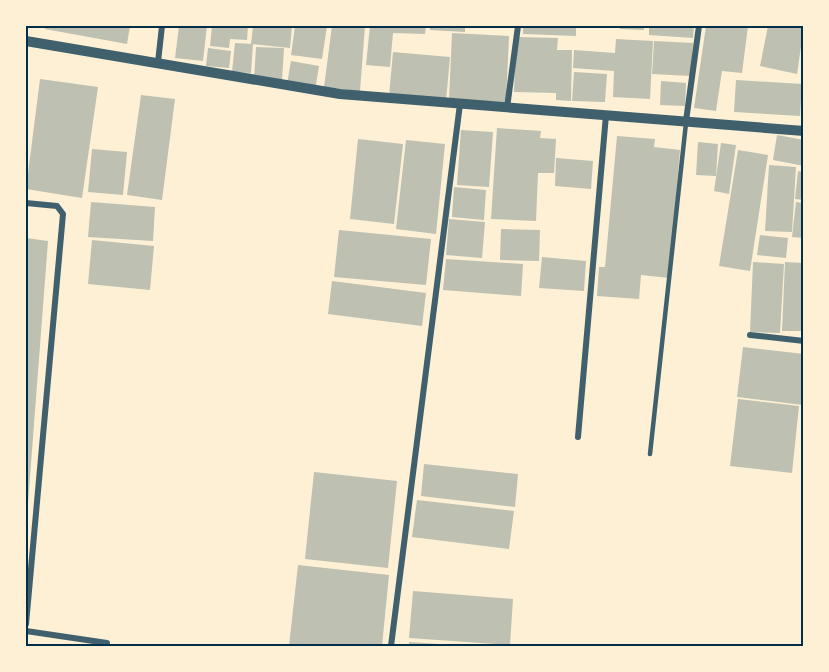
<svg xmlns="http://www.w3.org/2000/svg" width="829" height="672" viewBox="0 0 829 672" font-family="'IBM Plex Sans',sans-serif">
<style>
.building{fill:#bec0b2}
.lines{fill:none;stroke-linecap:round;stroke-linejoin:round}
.service{stroke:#3f606c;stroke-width:4.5}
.minor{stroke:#3f606c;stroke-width:6}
.tertiary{stroke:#3f606c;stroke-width:10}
.neatline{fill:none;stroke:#003049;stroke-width:2}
</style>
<rect width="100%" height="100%" fill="#fdf0d5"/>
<path class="building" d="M45,26H130L127,44L45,29Z
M179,26H207L203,61L175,58Z
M212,26H248L247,40L230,39L229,48L210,46Z
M253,26H292L290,48L251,44Z
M295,26H327L322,59L291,55Z
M332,26H365L360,91L324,87Z
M370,26H426L425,34L393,33L390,67L366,65Z
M430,26H465V32L430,30Z
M523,26H576V36L523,34Z
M620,26H644V30L620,29Z
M649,26H694L693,38L649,35Z
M706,26H748L742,73L722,71L716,111L694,108Z
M768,26H804L797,74L760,66Z
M452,33L509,36L506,102L449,100Z
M516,37L558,38L557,50H572L571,101L556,100V93L514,92Z
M616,39L653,41L650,99L613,97L614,71L573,68L574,50L615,53Z
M654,41L693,43L691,76L652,74Z
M235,43L253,44L251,73L232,72Z
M256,47L284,48L282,81L254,80Z
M208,48L231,51L229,68L206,66Z
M393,52L450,57L446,101L389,96Z
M291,61L319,66L315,90L287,84Z
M574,72L607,74L605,102L572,101Z
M40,79L98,87L82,198L26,189Z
M736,80L802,84L800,116L734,112Z
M661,81L686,83L685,106L660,105Z
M141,95L175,99L162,200L127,195Z
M497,128L541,131L540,138L556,139L554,173H538L536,221L491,219Z
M461,130L493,132L489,187L457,185Z
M777,135L804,140V166L773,160Z
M617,136L655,139L654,147L680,150L669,278L641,275L639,299L597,296L599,267H605Z
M358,139L403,144L394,224L350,219Z
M406,140L445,144L436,234L396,229Z
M698,142L718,144L716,176L696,175Z
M721,143L736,145L729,194L714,191Z
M92,149L127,152L123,195L88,192Z
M738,150L768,155L750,271L719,266Z
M556,158L593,161L591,189L555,186Z
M769,165L796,167L792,232L765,231Z
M798,171L804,172V200L795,199Z
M454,187L486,190L484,220L452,217Z
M91,202L155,207L153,241L88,237Z
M796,202L804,203V238L792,237Z
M449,219L485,222L482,258L446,255Z
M501,229L540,230L539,261L500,260Z
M339,230L431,239L426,285L334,277Z
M760,235L788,238L786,258L757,255Z
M26,238L48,241L28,503H26Z
M92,240L154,246L150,290L88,284Z
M542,257L586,261L584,291L539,288Z
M446,259L523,264L521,296L443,290Z
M753,262L784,264L780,333L750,332Z
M785,262L804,263V331H782Z
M332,281L426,293L422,326L328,314Z
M743,347L804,354L803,405L737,397Z
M738,399L799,406L792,473L730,466Z
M424,464L518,474L515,507L421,496Z
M314,472L397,481L388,568L305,559Z
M417,500L514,511L509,549L412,537Z
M298,565L389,575L382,646H289Z
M413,591L513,599L510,645L409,638Z
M409,642L453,645V646H409Z"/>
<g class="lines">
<path class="service" d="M650,454L686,123"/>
<path class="minor" d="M158,62L162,26
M507,108L518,26
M686,121L699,26
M26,203L57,206L63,214L26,624
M750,335L804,341
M578,437L606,115
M26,631L107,643
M391,646L460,104"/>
<path class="tertiary" d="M26,41L340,94L804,131"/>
</g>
<rect width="829" height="672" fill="none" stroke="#fdf0d5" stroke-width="54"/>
<rect x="27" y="27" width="775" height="618" class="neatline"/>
</svg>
